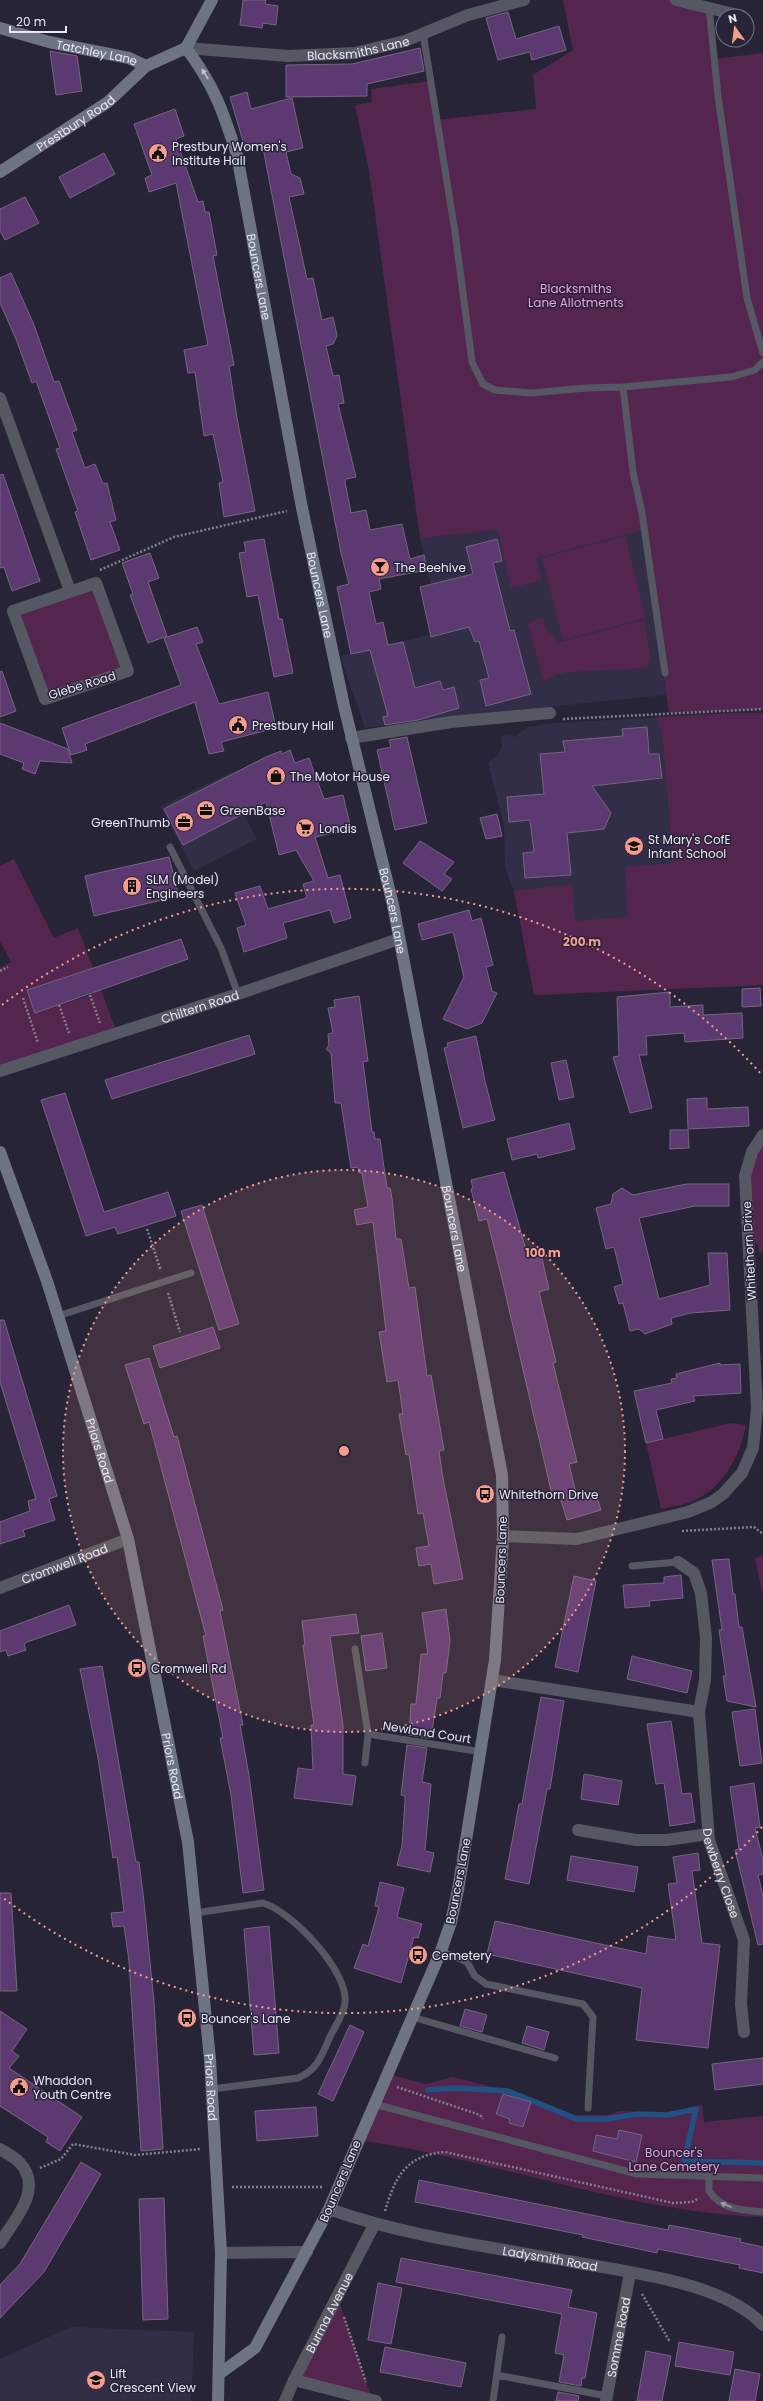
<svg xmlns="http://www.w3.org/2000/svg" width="763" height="2401" viewBox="0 0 763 2401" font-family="Poppins,sans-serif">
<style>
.built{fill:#332e48}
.green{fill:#54264f;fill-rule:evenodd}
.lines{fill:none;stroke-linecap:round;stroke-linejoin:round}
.stream{stroke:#215083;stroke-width:5.5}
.building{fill:#5c3971;stroke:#74677c}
.path{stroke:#827f90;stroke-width:2.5;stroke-dasharray:2 2;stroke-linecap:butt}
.lane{stroke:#555862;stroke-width:7}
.street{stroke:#555862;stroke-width:12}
.secondary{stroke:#6f7483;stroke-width:12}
.oneway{fill:#c4c4d3}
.oneway2{fill:#9fa0ac}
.ring{fill:none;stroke:#f49d8d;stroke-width:2;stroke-dasharray:2 4}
.labels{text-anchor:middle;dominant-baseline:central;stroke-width:3;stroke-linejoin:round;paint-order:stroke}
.street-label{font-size:12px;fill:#e9e7f5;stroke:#282438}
.poi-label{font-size:12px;fill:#e9e7f5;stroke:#282438;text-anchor:start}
.park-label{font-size:12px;fill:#efa0e4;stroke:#282438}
.centre{fill:#f49d8d;stroke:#282438;stroke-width:2}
.ring-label{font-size:12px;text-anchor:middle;font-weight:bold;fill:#f49d8d;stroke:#282438;stroke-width:3;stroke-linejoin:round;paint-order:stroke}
</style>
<rect width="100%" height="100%" fill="#282438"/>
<path class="built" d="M639,515L666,695L454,716L365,728L340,656L442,632L420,538Z
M734,713H763V985L534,995L514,891L505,867L504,826L488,762L498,755L502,748L501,737L510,735L515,737L528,727L557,723Z
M231,772L247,803L240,807L257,839L194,871L161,807Z
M71,2327L194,2332L191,2401H0V2359Z"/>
<path class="green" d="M563,0H676L709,7L715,59L763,53V709L669,713L642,530L536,558L542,580L511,588L498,530L420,538L369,170L355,105L372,102L371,89L431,81L436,120L536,109L533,75L573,50Z
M625,536L646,618L563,640L542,558Z
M96,583L128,671L45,699L13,611Z
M543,618L548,633L554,634L557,643L644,620L650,657L647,668L567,672L556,675L544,681L528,623Z
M734,713H763V985L534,995L514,891L572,884L575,921L628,917L625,867L673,863L663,739L657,717Z
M14,859L54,938L78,928L117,1033L0,1071V968L11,962L0,941V866ZM86,970L94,994L35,1013L28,989Z
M763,1135V1252H759L758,1244L749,1245L745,1176Z
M731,1423L746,1425C740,1455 725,1485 697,1499C687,1505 672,1506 661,1509L646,1443Z
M763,1555V1597L755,1558Z
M387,2074L426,2084L453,2077L508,2091L565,2115H609L619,2111L667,2113L702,2105L704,2122L763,2116V2217C625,2212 494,2159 358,2140Z
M337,2296L372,2400L294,2380Z"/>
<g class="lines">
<path class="stream" d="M428,2090L455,2088L508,2091L577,2119H607L637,2114L667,2115L696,2109L684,2161L763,2163"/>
</g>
<path class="building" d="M243,0H266L265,4L278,6L276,25L263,23L262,28L240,25Z
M508,12L516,39L559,26L566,50L532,60L530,52L498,60L486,18Z
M420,48L424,71L367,84V96L286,97V65L352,64Z
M50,51L77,56L82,91L56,95Z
M247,92L251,109L292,98L303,148L286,152L291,174L300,178L304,194L289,197L307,279L313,278L322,320L333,317L337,336L333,344L326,346L333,376L339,375L344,403L338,404L356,477L346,479L345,482L351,513L366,510L370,530L402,524L410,559L424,555L427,570L379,579L381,589L369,592L376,624L383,622L388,645L403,642L415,688L440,681L443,690L454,687L459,708L418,720L385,725L383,717L388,716L370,650L351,654L337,587L349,584L341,553L262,143L245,148L230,97Z
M175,109L184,136L176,139L198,202L203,201L205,212H209L217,255L213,256L234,365L229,366L237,418L255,511L224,517L219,483L223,482L213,434L204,436L195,372L188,373L184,350L208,345L176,183L149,192L145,178L152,175L134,124Z
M104,153L115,174L70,198L59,177Z
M25,197L39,223L5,240L0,231V209Z
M11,273L34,325L54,382L59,381L77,430L72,432L85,468L95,464L103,484L107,483L116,520L110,522L120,550L91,560L75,512L78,511L56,449L60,448L36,381L32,383L16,339L0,303V278Z
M3,474L40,581L12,591L4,567L0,568V475Z
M264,539L279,619H282L293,673L274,677L258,595L247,597L239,553L246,552L244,542Z
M497,539L502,561L493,563L510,631L514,630L531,694L486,706L480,680L489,678L479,641L475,642L469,627L431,637L420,587L473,574L466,547Z
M150,553L159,578L148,582L167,636L148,643L130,595L133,594L122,563Z
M197,627L203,642L196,644L219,704L268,692L276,728L221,742L224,751L209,754L195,702L85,744L87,750L71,755L62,728L181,685L164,638Z
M2,671L16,711L0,717V672Z
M0,723L68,749L72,763L40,761L35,774L22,769L24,763L0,754Z
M647,727L649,754H659L662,778L592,786L611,813L604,829L567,833L571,875L525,878L523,853L534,852L530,820L509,822L507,797L544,794L540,754L565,752L563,741L623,736L622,729Z
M407,737L427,823L395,830L377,750L391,747L389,740Z
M290,750L295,763L309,758L324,799L343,795L351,829L315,837L328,878L340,875L351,918L334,923L330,910L283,923L287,938L244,952L237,928L246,925L235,893L260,886L268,909L307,898L303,884L314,881L296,850L279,855L266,802L183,845L164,809L266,757L281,751L282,754Z
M497,814L502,836L486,839L480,818Z
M420,841L454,862L444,874L452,879L442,891L403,863Z
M169,857L179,896L94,916L85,876Z
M469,910L472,921L481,918L493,965L486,967L492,991L497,993L482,1023L467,1029L443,1019L464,977L453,932L422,940L418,924Z
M181,939L188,959L35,1013L27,990Z
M760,988L761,1006L742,1007V989Z
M670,992V1007L703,1005V1015L742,1013L743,1038L685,1042L684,1033L646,1036L647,1055H639L652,1108L630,1113L613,1057L619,1056L617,997Z
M359,996L368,1061L363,1062L372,1132H374L375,1139H380L387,1188H390L392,1198L396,1239H401L409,1288L415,1287L427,1376L431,1375L444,1450L439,1451L442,1473L463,1579L434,1584L431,1564L419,1566L417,1556L416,1548L429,1546L423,1513L418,1514L409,1454L406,1455L399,1414H403L398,1380L387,1382L379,1332L386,1331L373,1222L357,1225L354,1210L368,1207L362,1173H359L358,1167L351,1168L341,1103H335L331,1053L326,1049L329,1045L328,1034L333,1033L328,1008L335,1007L334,1000Z
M249,1035L255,1054L112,1099L105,1080Z
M476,1036L485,1081L495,1120L463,1128L444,1048L448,1047L447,1043Z
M566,1060L574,1097L559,1100L551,1063Z
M65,1093L104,1212L168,1192L176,1216L118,1234L115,1227L86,1236L41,1100Z
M707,1098V1109L748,1107L749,1126L688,1129L687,1099Z
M569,1123L575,1149L538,1158L537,1154L512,1160L507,1139Z
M670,1130H688L689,1148L670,1149Z
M504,1172L526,1250L533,1248L534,1252L540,1250L549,1289L539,1292L556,1362L553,1363L577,1462L569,1464L577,1497L595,1492L601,1510L567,1520L560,1497L553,1499L502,1279L487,1219L479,1221L471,1189L473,1188L471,1180Z
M686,1184H729V1206H695L639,1218L659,1299L710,1285L708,1253H727L730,1310L691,1313L671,1318L672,1324L645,1334L639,1329L630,1331L623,1303L619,1304L614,1287L623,1284L614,1247L606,1249L596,1208L611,1204L613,1194L622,1188L633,1195Z
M202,1205L239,1324L219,1330L181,1211Z
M0,1320H4L57,1496L49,1499L55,1520L23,1530L25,1536L0,1544V1522L30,1511L28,1501L36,1499L0,1382Z
M213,1327L220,1348L160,1368L153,1346Z
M149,1358L174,1437L177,1436L223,1610L220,1611L243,1725H240L249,1775L264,1890L243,1893L231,1795L220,1738H223L203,1636H206L149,1422L144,1424L125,1365Z
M720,1363V1365L740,1364L741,1393L693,1396L695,1401L656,1410L663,1439L646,1443L634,1391L672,1383L671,1379L677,1378L676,1374Z
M729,1559L733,1594H735L739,1627H742L756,1707L727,1701L723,1676H726L719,1630H722L712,1560Z
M681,1575L683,1598L649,1601L650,1606L625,1608L623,1585L664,1583V1577Z
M574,1576L596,1581L578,1672L555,1667Z
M69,1605L76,1625L27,1642L24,1644L26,1650L8,1656L6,1650L0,1652V1631Z
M446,1609L450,1641L446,1673H443L440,1698H437L432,1731H429L428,1738L409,1735L411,1704H416L421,1654H428L422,1613Z
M356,1614L359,1633L330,1636L343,1725V1774L356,1776L352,1805L294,1798L298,1768L313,1770L311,1725H314L303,1645H305L302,1621Z
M382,1633L387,1668L366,1671L361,1636Z
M632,1656L692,1671L687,1693L627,1679Z
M102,1666L136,1862H139L144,1902L154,2002L163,2149L141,2151L129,1961L124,1926L113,1927L111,1913L124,1912L117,1857L113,1858L98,1758L80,1669Z
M541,1697L564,1701L550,1789H547L529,1884L505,1879L519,1804H522Z
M755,1709L762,1763L740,1766L732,1712Z
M671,1721L682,1794L691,1793L695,1822L670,1826L664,1783L656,1784L647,1724Z
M407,1745L427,1748L422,1782L431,1784L425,1851L434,1853L430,1872L397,1865L402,1846L405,1801V1796L401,1795Z
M584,1774L622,1781L618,1805L581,1799Z
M754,1783L760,1827L755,1828L763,1860V1874L758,1875L763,1896V1944L758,1945L735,1850L739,1849L730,1787Z
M698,1853L700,1870L692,1871L702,1943L720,1945L708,2048L636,2040L642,1988L487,1954L495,1921L646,1954L648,1936L676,1940L668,1884L677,1883L673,1857Z
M571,1856L638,1867L634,1892L567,1880Z
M380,1882L404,1888L397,1917L422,1924L418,1938L414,1937L401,1983L354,1968L363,1944L368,1946L379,1907L375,1906Z
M0,1893H11L17,1991H0Z
M269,1926L279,2053L254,2055L244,1929Z
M465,2009L487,2015L482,2032L460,2026Z
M0,2011L27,2029L12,2051L19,2056L9,2068L82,2117L60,2151L46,2142L48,2137L0,2106Z
M350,2025L364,2032L333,2101L318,2094Z
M527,2026L549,2032L544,2050L522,2043Z
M763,2058V2084L715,2090L712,2064Z
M503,2094L531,2102L523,2127L509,2123L510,2119L496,2114Z
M316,2107L318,2136L257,2141L255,2111Z
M619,2130L642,2135L636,2162L593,2151L596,2135L617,2139Z
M81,2162L101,2174L44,2272L0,2318V2285L20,2264Z
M419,2180L626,2222L668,2230L669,2225L741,2239L740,2242L763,2247V2273L739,2268L740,2265L658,2249L657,2253L639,2249L582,2237L583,2235L415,2202Z
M164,2198L168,2319L143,2320L139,2199Z
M401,2258L572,2290L568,2307L597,2313L585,2378H582L581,2386L559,2382L564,2355L555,2353L562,2314L396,2282Z
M378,2283L402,2288L391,2344L368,2340Z
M679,2342L734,2352L730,2375L675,2366Z
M385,2347L466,2363L461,2387L380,2372Z
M646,2351L671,2356L662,2401H637Z
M735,2369L760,2374L755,2401H729Z
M558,2392L579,2396L578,2401H556Z"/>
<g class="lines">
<path class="path" d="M100,570L174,537L287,511
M563,719L763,709
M0,971L8,967
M90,995L100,1023
M23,998L38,1043
M59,1005L69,1033
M147,1229L161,1271
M168,1293L180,1332
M682,1531L754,1527L763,1534
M397,2087L480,2115L483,2119
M40,2168L61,2159L73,2144L135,2155L201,2149
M232,2187H323
M385,2211C395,2177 406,2155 445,2152L673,2203L692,2202L699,2198
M642,2294L670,2342
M344,2317L366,2382"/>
<path class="lane" d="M709,7L718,96L747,298L763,353
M423,33L455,232L472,362L483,384L495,390L531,393L586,388L623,387L731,377L755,370L763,362
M623,387L633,472L642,513L665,673
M170,847L221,948L238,994
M58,1316L191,1273
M632,1566L678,1562
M355,1649L368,1734L482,1752
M365,1763L368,1734
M195,1913L263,1903C291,1911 349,1971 345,2003C344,2014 334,2028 329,2039C321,2057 317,2070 298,2078L212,2089
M441,1951L467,1962L475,1976L486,1984L583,2004L593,2017L588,2108
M412,2017L555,2058
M374,2104L637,2174L763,2178
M709,2176V2191C722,2210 741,2210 763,2212
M497,2375L607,2396
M493,2401L502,2337"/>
<g class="street">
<path d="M676,0L742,16"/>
<path id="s1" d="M186,48L288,56L355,53L405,41L468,15L524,0"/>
<path d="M0,398L70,591"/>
<path d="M96,583L128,671L45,699L13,611Z"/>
<path d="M351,738L451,722L550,713"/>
<path id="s2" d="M0,1071L238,994L399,939"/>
<path d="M503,1536L577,1539L688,1512L712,1502L723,1494L742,1473L753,1448L757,1408L745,1176L752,1152L763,1135"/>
<path d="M678,1562L694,1573L701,1593L706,1638L705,1680L699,1712"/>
<path id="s3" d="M0,1588L128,1539"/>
<path id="s4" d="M492,1680L699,1712L709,1840L744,1940L741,2004L744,2032"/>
<path d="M578,1830L636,1840H667L708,1834"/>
<path d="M0,2149C6,2153 15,2157 20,2163C44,2189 14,2220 0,2243"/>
<path id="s5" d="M329,2209C408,2237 492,2247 574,2262C631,2273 723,2282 763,2325"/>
<path d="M221,2253L307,2252"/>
<path d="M294,2380L376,2401"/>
<path id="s6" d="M285,2401L294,2380L374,2225"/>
<path id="s7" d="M606,2401L630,2273"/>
</g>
<g class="secondary">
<path id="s8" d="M0,28L49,42L129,58L146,66"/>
<path id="s9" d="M186,48C214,85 223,111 237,155L302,508L344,706L393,905L502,1475L503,1536L495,1660L458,1890L451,1922L441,1951L329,2209L255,2348L219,2374"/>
<path d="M186,48L212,0"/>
<path id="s10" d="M0,172L108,102L146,66L186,48"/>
<path id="s11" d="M0,1152L47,1281L128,1539L188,1842L210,2059L221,2253L218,2401"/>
</g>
</g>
<defs><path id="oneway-solid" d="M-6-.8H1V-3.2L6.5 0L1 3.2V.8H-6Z"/></defs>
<use class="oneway" href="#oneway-solid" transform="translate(205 74) rotate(-122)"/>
<use class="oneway2" href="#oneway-solid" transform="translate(726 2205) rotate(-157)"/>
<circle cx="344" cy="1451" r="281" fill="#f49d8d" fill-opacity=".12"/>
<g class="ring">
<circle cx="344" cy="1451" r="281"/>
<path d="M762 1827A562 562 0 0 1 2 1897M2 1005A562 562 0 0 1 762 1075"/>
</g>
<defs>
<g id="civic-disc" transform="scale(1)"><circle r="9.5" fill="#f49d8d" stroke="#282438"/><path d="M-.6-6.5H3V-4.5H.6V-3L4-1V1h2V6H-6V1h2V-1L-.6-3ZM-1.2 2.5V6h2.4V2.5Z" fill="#111"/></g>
<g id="bar-disc" transform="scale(1)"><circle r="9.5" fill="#f49d8d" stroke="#282438"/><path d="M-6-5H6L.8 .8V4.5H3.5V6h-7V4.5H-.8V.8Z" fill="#111"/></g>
<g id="shop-disc" transform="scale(1)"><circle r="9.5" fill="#f49d8d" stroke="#282438"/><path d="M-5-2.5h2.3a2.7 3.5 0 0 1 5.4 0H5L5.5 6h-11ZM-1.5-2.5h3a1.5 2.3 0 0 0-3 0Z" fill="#111"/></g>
<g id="office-disc" transform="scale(1)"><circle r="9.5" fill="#f49d8d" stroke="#282438"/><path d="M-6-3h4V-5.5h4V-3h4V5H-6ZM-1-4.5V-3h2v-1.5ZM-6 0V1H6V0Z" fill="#111"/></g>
<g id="supermarket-disc" transform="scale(1)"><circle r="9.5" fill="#f49d8d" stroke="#282438"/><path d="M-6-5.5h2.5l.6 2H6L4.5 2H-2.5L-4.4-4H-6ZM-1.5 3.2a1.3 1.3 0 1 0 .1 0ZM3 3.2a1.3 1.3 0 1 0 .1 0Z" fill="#111"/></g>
<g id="school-disc" transform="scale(1)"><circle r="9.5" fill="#f49d8d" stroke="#282438"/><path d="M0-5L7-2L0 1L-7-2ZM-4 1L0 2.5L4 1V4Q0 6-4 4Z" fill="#111"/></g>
<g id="building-disc" transform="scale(1)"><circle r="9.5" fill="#f49d8d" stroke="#282438"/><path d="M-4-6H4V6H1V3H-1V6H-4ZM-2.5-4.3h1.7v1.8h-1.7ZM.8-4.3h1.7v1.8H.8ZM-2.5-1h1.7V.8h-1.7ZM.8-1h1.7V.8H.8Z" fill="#111"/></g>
<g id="bus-disc" transform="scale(1)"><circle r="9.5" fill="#f49d8d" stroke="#282438"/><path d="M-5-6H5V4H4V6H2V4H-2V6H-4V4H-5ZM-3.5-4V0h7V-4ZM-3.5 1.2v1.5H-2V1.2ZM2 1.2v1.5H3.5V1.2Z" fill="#111"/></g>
</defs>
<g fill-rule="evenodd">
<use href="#civic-disc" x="158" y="153"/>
<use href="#bar-disc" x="380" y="567"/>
<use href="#civic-disc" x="238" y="725"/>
<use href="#shop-disc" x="276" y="776"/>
<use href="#office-disc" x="206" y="810"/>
<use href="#office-disc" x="184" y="822"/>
<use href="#supermarket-disc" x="305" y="828"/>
<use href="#school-disc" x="634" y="846"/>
<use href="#building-disc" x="132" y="886"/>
<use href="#bus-disc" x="485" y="1494"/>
<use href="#bus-disc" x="137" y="1668"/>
<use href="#bus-disc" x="418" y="1955"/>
<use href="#bus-disc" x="187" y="2018"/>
<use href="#civic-disc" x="19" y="2087"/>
<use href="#school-disc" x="96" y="2380"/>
</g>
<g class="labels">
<g class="street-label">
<text stroke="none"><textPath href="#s1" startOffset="173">Blacksmiths Lane</textPath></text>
<text stroke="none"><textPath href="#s8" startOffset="100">Tatchley Lane</textPath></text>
<text stroke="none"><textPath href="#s10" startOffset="90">Prestbury Road</textPath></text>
<text stroke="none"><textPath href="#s9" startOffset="243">Bouncers Lane</textPath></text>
<text stroke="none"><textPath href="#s9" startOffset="567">Bouncers Lane</textPath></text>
<text transform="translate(82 685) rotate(-17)">Glebe Road</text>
<text stroke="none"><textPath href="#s9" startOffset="891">Bouncers Lane</textPath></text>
<text stroke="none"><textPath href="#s2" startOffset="210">Chiltern Road</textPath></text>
<text stroke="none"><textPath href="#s9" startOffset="1215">Bouncers Lane</textPath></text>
<text transform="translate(749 1251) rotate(-93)">Whitethorn Drive</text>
<text stroke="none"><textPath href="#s11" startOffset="315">Priors Road</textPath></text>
<text transform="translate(501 1560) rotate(-88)">Bouncers Lane</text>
<text stroke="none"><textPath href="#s3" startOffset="69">Cromwell Road</textPath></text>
<text transform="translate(427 1732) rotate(9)">Newland Court</text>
<text stroke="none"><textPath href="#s11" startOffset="639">Priors Road</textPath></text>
<text stroke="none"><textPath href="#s4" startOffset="373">Dewberry Close</textPath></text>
<text transform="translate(458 1881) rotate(-79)">Bouncers Lane</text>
<text stroke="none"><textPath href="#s11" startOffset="963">Priors Road</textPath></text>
<text transform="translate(340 2181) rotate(-67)">Bouncers Lane</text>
<text stroke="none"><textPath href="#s5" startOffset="227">Ladysmith Road</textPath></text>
<text stroke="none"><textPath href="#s6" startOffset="99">Burma Avenue</textPath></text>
<text stroke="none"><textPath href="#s7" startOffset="65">Somme Road</textPath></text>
</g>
<g class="poi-label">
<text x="172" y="146">Prestbury Women's<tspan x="172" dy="14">Institute Hall</tspan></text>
<text x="394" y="567">The Beehive</text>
<text x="252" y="725">Prestbury Hall</text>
<text x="290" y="776">The Motor House</text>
<text x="220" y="810">GreenBase</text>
<text x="170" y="822" text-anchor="end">GreenThumb</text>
<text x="319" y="828">Londis</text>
<text x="648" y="839">St Mary's CofE<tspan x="648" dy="14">Infant School</tspan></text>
<text x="146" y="879">SLM (Model)<tspan x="146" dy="14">Engineers</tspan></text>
<text x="499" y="1494">Whitethorn Drive</text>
<text x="151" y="1668">Cromwell Rd</text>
<text x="432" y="1955">Cemetery</text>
<text x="201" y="2018">Bouncer's Lane</text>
<text x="33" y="2080">Whaddon<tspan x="33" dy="14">Youth Centre</tspan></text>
<text x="110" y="2373">Lift<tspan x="110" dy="14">Crescent View</tspan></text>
</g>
<g class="park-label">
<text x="576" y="288">Blacksmiths<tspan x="576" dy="14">Lane Allotments</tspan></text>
<text x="674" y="2152">Bouncer's<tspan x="674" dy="14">Lane Cemetery</tspan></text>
</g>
</g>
<circle cx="344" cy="1451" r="6" class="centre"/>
<g class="ring-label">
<text x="582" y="946">200 m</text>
<text x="543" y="1257">100 m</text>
</g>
<g transform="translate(735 28) rotate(346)"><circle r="19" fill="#282438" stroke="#757284"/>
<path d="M0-3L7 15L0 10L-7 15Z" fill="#f49d8d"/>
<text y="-6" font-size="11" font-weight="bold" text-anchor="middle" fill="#e9e7f5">N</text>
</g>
<path d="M10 26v6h56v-6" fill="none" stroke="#e9e7f5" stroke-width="2"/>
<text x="16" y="26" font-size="12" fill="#e9e7f5" stroke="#282438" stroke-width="3" paint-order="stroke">20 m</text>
</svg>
